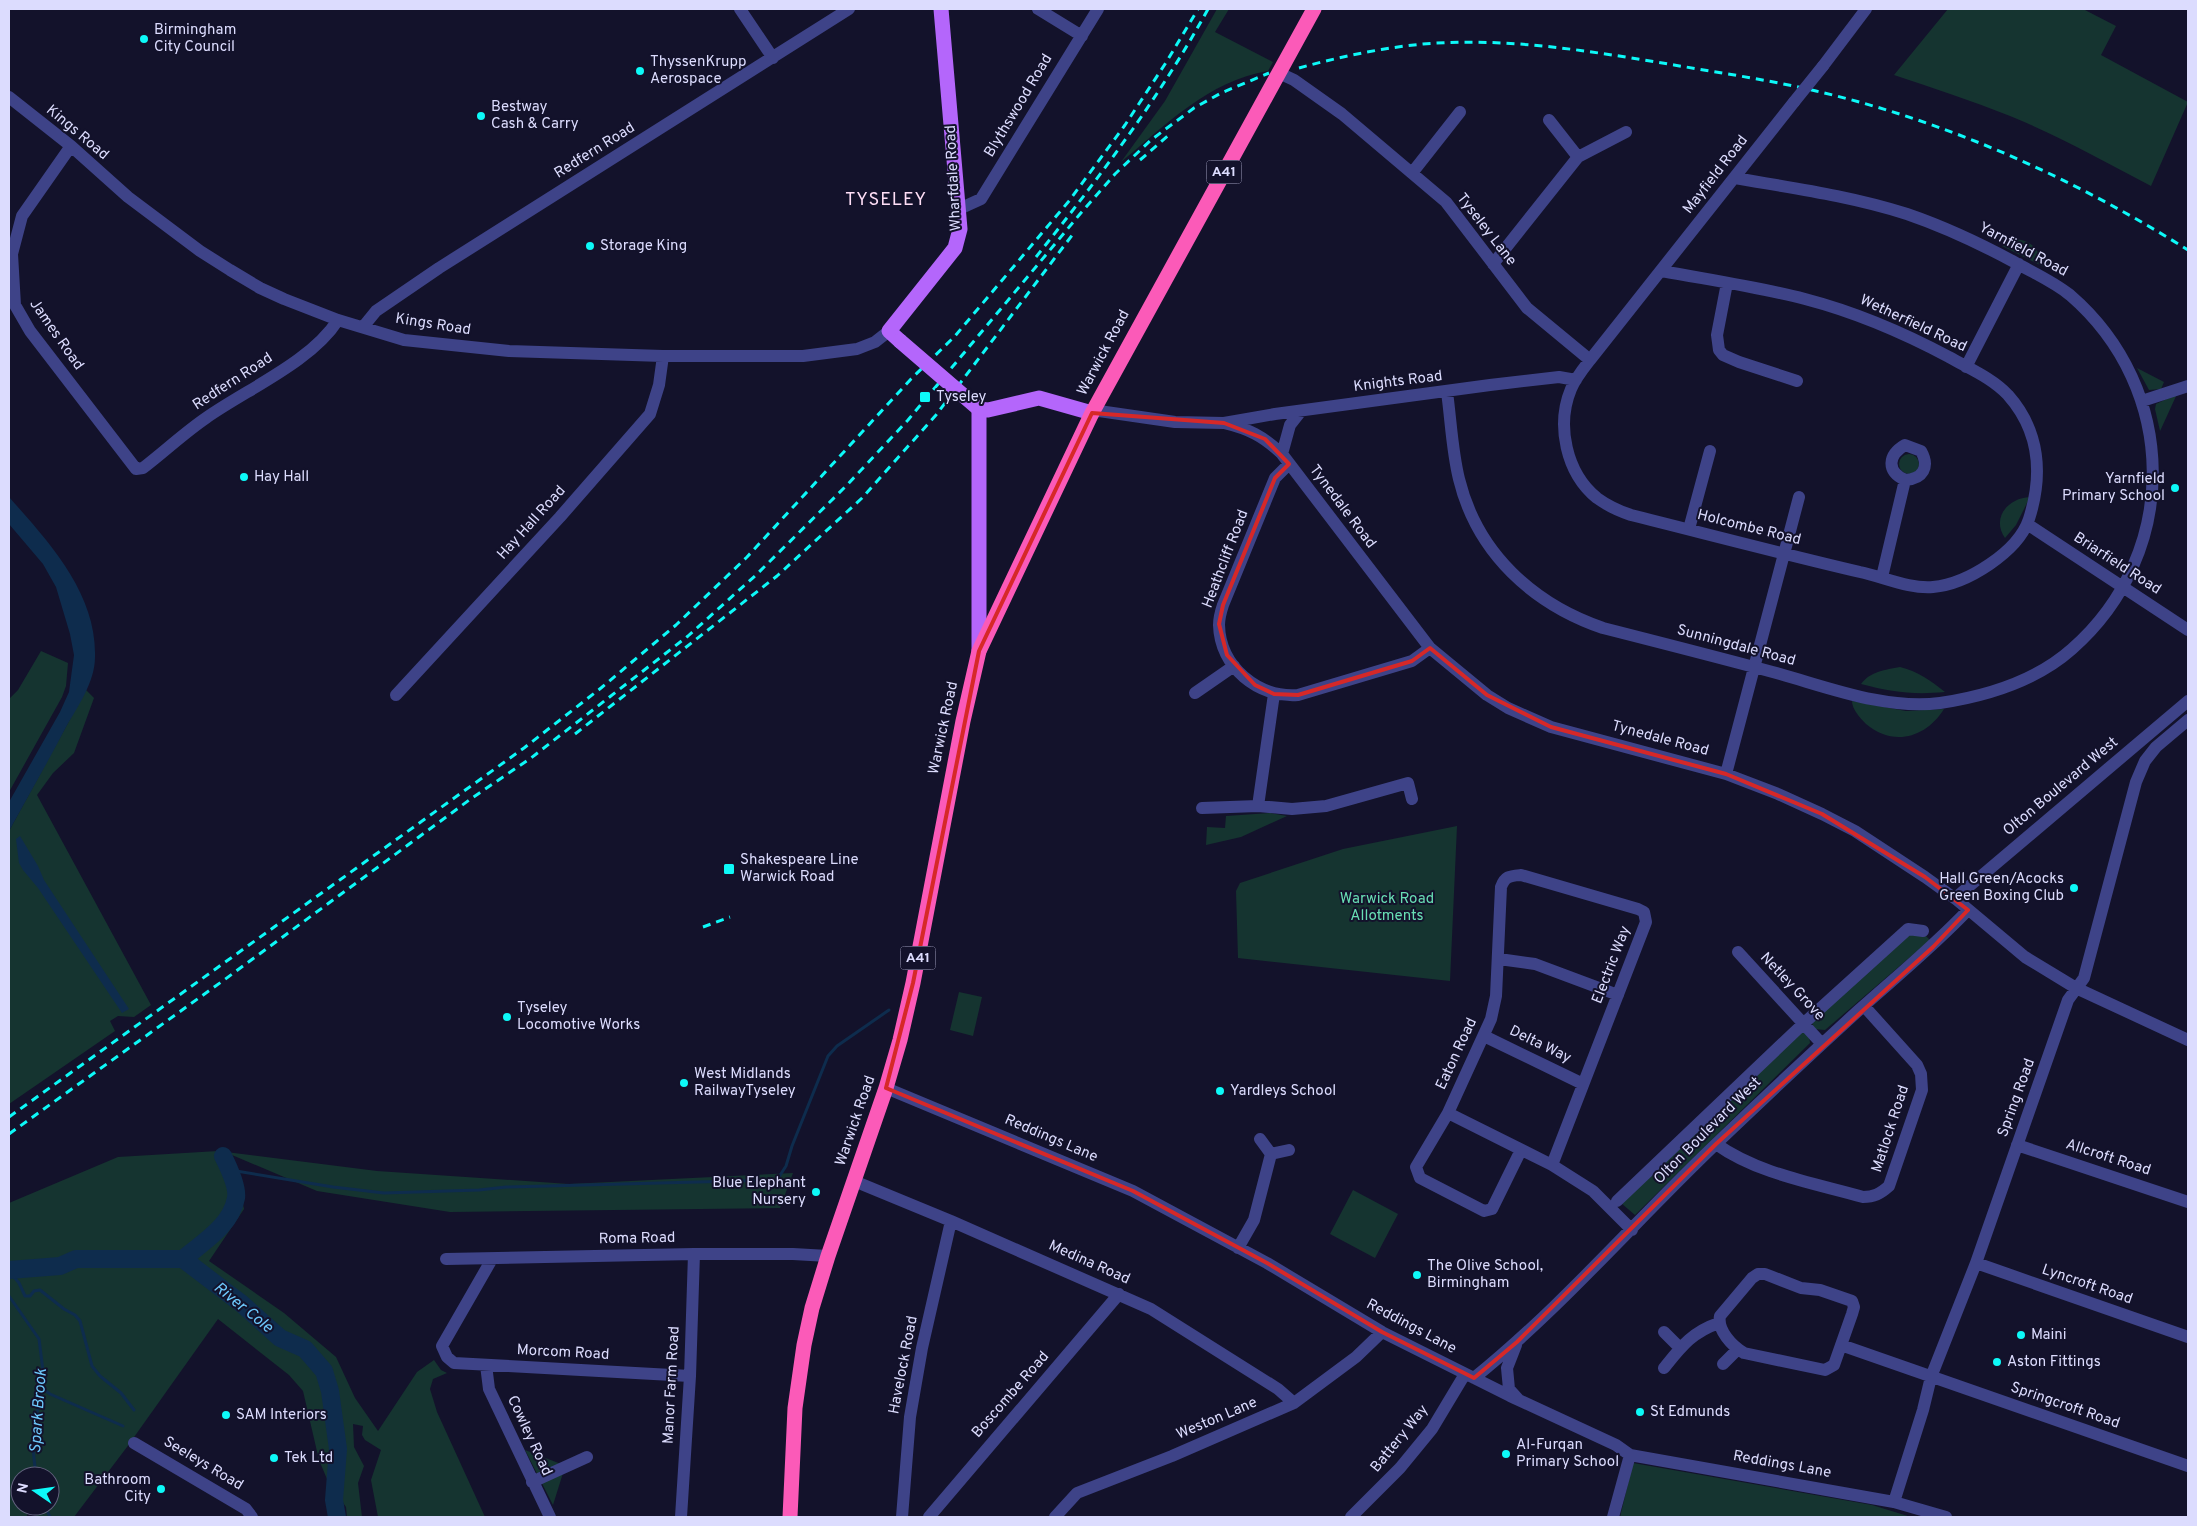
<svg xmlns="http://www.w3.org/2000/svg" width="2197" height="1526" viewBox="0 0 2197 1526" font-family="Overpass,sans-serif">
<style>
.green{fill:#153430;fill-rule:evenodd}
.water{fill:#0e2c4d}
.lines{fill:none;stroke-linecap:round;stroke-linejoin:round}
.stream{stroke:#0e2c4d;stroke-width:3}
.river{stroke:#0e2c4d;stroke-width:18}
.minor{stroke:#3e4388;stroke-width:12}
.major{stroke:#b466fb;stroke-width:15}
.highway{stroke:#fb5ab8;stroke-width:15}
.rail{stroke:#0df9f8;stroke-width:3;stroke-dasharray:8 6;stroke-linecap:butt}
.minor-bridge{stroke:#3e4388;stroke-width:12}
.major-bridge{stroke:#b466fb;stroke-width:15}
.marked{fill:none;stroke:#d62828;stroke-width:4;stroke-linejoin:round}
.poi-dot{fill:#0df9f8;stroke:#13122b;stroke-width:2}
.labels{text-anchor:middle;dominant-baseline:central;stroke-width:4;stroke-linejoin:round;paint-order:stroke}
.shield{fill:#13122b;stroke:#a09fbf;stroke-width:1}
.shield-label{font-size:14px;font-weight:bold;fill:#dcdcfe}
.poi-label{font-size:15px;fill:#dcdcfe;stroke:#13122b;text-anchor:start}
.street-label{font-size:15px;fill:#dcdcfe;stroke:#13122b}
.park-label{font-size:15px;fill:#68deb4;stroke:#13122b}
.water-label{font-size:16px;font-style:italic;fill:#6dc8fc;stroke:#13122b}
.quarter-label{font-size:18px;letter-spacing:1px;fill:#fedef6;stroke:#13122b}
</style>
<rect width="100%" height="100%" fill="#13122b"/>
<path class="green" d="M1217,9H1229L1215,32L1273,62L1268,71C1208,81 1166,125 1121,162L1165,101Z
M1948,9H2083L2116,26L2101,55L2188,102L2151,186C2105,162 2059,136 2010,116C1972,101 1933,88 1894,75Z
M2015,239C2035,241 2038,251 2044,267L2002,246Z
M2137,368L2164,382L2161,389L2149,390Z
M2177,394L2161,429L2160,431L2155,409L2156,404Z
M1899 464a10 10 0 1 1 20 0a10 10 0 1 1-20 0Z
M2030,497L2016,525L2005,538C1991,518 2008,498 2030,497Z
M41,651L68,663L66,686L62,697L9,792V699L18,690Z
M1900,667C1919,672 1930,680 1945,692C1913,695 1891,692 1861,684C1871,671 1885,670 1900,667Z
M86,690L94,698L74,753L53,773L37,795L151,1005L134,1017L118,1016L110,1021L115,1031L9,1104V831Z
M1852,701L1906,711L1944,709C1926,738 1893,747 1866,724C1860,718 1852,709 1852,701Z
M1270,813L1287,816L1241,837L1206,845L1207,827L1225,828L1226,816Z
M1457,826L1450,981L1238,958L1236,891L1240,883L1343,849Z
M1910,933L1924,934L1930,940L1825,1030L1814,1029L1812,1022Z
M959,992L982,997L973,1036L950,1030Z
M1802,1031L1809,1036L1810,1043L1635,1215L1621,1203Z
M218,1151L377,1171L569,1184L793,1173L780,1208L450,1212L317,1191L232,1155L244,1209L209,1261L284,1313L336,1357L355,1398L378,1431L417,1372L434,1360L441,1370L447,1373L433,1379L430,1389L437,1412L485,1517H378L371,1480L381,1450L365,1440L362,1435L363,1426L353,1424L354,1447L364,1466L358,1483L362,1517H347L346,1507L327,1479L319,1460L303,1391L289,1375L218,1319L127,1447L74,1517H37L32,1506L26,1517H9V1203L118,1157ZM20,1476H50V1506H20Z
M1353,1190L1398,1214L1375,1258L1330,1234Z
M525,1450L561,1464L563,1473L553,1505Z
M1633,1463L1872,1505L1911,1517H1620Z"/>
<path class="water" d="M9,497C48,541 97,593 95,657C95,682 78,706 66,727C48,762 28,796 9,831V802L60,712L69,692L74,655L70,634L56,587L43,564L9,524Z
M20,836L38,866L44,880L129,1009L122,1013L38,888L23,870L19,863L16,839Z"/>
<g class="lines">
<path class="stream" d="M230,1170L333,1187L384,1193L479,1190L506,1187L777,1180L786,1166L792,1146L828,1056L837,1046L889,1010
M9,1271L19,1283L25,1296H30L34,1291L40,1290L64,1309L75,1315L80,1321L92,1366L100,1376L121,1393L134,1410
M9,1296L39,1339L43,1371L42,1392L35,1421L33,1449L36,1476
M43,1389L50,1394L123,1426
M45,1506L50,1517"/>
<path class="river" d="M183,1259C203,1242 231,1226 236,1198C238,1187 228,1166 223,1156
M9,1270L60,1266L76,1259H183L242,1304L280,1338L305,1349L324,1371L330,1391L338,1449L334,1500L337,1517"/>
<path class="minor" d="M740,9L773,58
M1038,9L1082,36
M1823,66L1866,9
M1279,73L1294,80L1342,114L1446,202L1527,308L1590,360
M9,97L71,146L128,197L200,251L230,270L260,288L284,299L338,320L404,340L509,351L663,356H803L857,349L875,342L889,331
M1549,120L1578,157
M71,146L22,216L12,254L15,305L30,331L136,469L143,468C164,452 184,433 206,418C247,389 311,362 338,320
M1412,173L1460,112
M959,209L981,199L1098,9
M1493,264L1578,157L1626,132
M1662,271C1710,280 1758,287 1805,299C1855,312 1904,333 1949,357C1970,369 1992,378 2008,395C2040,431 2043,475 2029,519C2018,552 1967,584 1933,587C1909,589 1884,577 1860,572C1783,554 1707,534 1631,515C1619,511 1608,506 1597,498C1566,473 1556,425 1571,389C1575,379 1583,369 1590,360L1794,102
M1727,283L1717,335L1719,350L1723,355L1739,362L1797,381
M363,327L376,311L439,268L849,9
M1966,367L2019,264
M1447,392C1451,421 1452,451 1459,479C1477,553 1533,604 1603,628C1662,643 1721,658 1780,674C1830,688 1887,710 1940,703C1987,696 2036,681 2072,649C2181,553 2179,389 2070,295C2054,282 2034,273 2016,263C1981,244 1945,227 1907,214C1851,196 1792,188 1735,178
M2142,401L2188,386
M1092,413L1099,411L1175,422L1224,423L1275,414L1490,385L1559,377L1576,380
M1224,423C1249,429 1263,436 1282,454L1430,648L1487,695L1508,708L1551,727L1726,774L1778,794L1822,814L1855,831L1925,877L1957,900L2025,957L2076,988L2188,1040
M1282,454L1290,425L1301,411
M1289,464L1275,478L1223,605C1221,611 1219,618 1219,625C1220,667 1258,698 1298,695L1412,661L1430,648
M2027,524L2188,630
M1689,529L1710,451
M1882,577L1905,480C1886,471 1888,455 1905,445L1921,451C1930,467 1923,479 1905,480
M1195,693L1234,666
M396,695L560,517L650,414L659,385L663,356
M1726,774L1799,497
M1258,806L1274,694
M1202,808L1258,806L1292,809L1326,806L1408,783L1412,799
M1957,900L1960,894L2188,701
M1738,952L1822,1044
M1499,959L1535,964L1618,995
M1484,1036L1583,1084
M886,1088L1133,1191L1267,1263L1382,1332L1510,1396L1616,1445L1630,1455L1894,1502L1946,1517
M1448,1113L1416,1167L1420,1178L1484,1211L1492,1209L1521,1150
M1716,1144C1758,1174 1814,1183 1863,1197C1874,1197 1880,1194 1889,1186L1922,1090L1921,1074L1917,1065L1864,1006
M2017,1145L2188,1202
M1271,1154L1289,1150
M1552,1165L1646,922L1644,912L1638,909L1521,875C1510,876 1505,876 1501,887L1496,996L1491,1019L1448,1113L1552,1165L1593,1191L1632,1230
M854,1181L951,1221L1151,1309L1278,1389L1294,1403
M1617,1201L1803,1024L1908,929L1923,931
M1238,1248L1254,1220L1271,1154L1260,1139
M446,1259L694,1254H793L828,1256
M492,1259L442,1346L447,1357L454,1363L690,1376
M1976,1263L2188,1337
M1758,1274H1765L1801,1288L1820,1290L1852,1301L1854,1307L1852,1314L1834,1365L1825,1370L1744,1353C1732,1346 1717,1330 1720,1316L1752,1278Z
M1664,1332L1680,1348
M1516,1345L1507,1368L1509,1389L1518,1399
M1841,1345L2188,1466
M1723,1364L1738,1349
M486,1365L489,1389L550,1517
M1664,1368C1681,1347 1692,1332 1719,1323
M1474,1378C1562,1307 1636,1220 1718,1142C1765,1097 1812,1053 1859,1010C1896,977 1934,946 1968,910
M134,1443L246,1509L252,1517
M532,1482L587,1457
M1894,1502L1923,1410L1931,1377L1976,1263L2068,1000L2084,978L2136,782L2145,761L2156,747L2188,720
M681,1517L690,1376L694,1254
M902,1517L910,1417L922,1348L951,1221
M929,1517L1119,1294
M1055,1517L1077,1493L1172,1456L1294,1403L1356,1357L1382,1332
M1351,1517L1400,1468L1432,1429L1465,1374
M1613,1517L1630,1455"/>
<path class="major" d="M900,341L889,331L955,248L960,229L941,9
M979,651V409L988,410L1039,398L1092,413"/>
<path class="highway" d="M790,1517L795,1408L804,1345L812,1308L828,1256L886,1088L900,1040L913,983L963,721L979,651L1092,413L1314,9"/>
<path class="rail" d="M1299,68C1339,57 1381,48 1423,44C1507,37 1590,51 1674,65C1721,73 1769,80 1816,91C1949,122 2073,178 2188,250
M1140,160L1170,134
M1036,257C1099,178 1160,97 1208,9
M575,734L777,576L862,498L936,415L1073,234
M703,927L730,917
M9,1117L524,748L601,688L676,625L747,557L911,379L955,336L1069,201L1125,125L1167,61L1198,9
M9,1134L224,980L472,798L531,758L688,636L756,575L847,485L908,420L1080,214L1115,174L1151,140L1194,108L1221,93L1269,73"/>
<path class="minor-bridge" d="M1794,102L1823,66"/>
<path class="major-bridge" d="M900,341L979,409"/>
</g>
<path class="marked" d="M1092,413L1224,423L1265,439L1289,464L1275,478L1223,605L1219,624L1227,655L1255,685L1274,694L1298,695L1412,661L1430,648L1487,695L1551,727L1726,774L1822,814L1925,877L1968,910L1933,947L1716,1144L1517,1342L1474,1378L1382,1332L1267,1263L1133,1191L886,1088L913,983L979,651Z"/>
<g class="poi-dot">
<circle cx="144" cy="39" r="5"/>
<circle cx="640" cy="71" r="5"/>
<circle cx="481" cy="116" r="5"/>
<circle cx="590" cy="246" r="5"/>
<rect x="919" y="391" width="12" height="12" rx="2.5"/>
<circle cx="244" cy="477" r="5"/>
<circle cx="2175" cy="488" r="5"/>
<rect x="723" y="863" width="12" height="12" rx="2.5"/>
<circle cx="2074" cy="888" r="5"/>
<circle cx="507" cy="1017" r="5"/>
<circle cx="684" cy="1083" r="5"/>
<circle cx="1220" cy="1091" r="5"/>
<circle cx="816" cy="1192" r="5"/>
<circle cx="1417" cy="1275" r="5"/>
<circle cx="2021" cy="1335" r="5"/>
<circle cx="1997" cy="1362" r="5"/>
<circle cx="1640" cy="1412" r="5"/>
<circle cx="226" cy="1415" r="5"/>
<circle cx="1506" cy="1454" r="5"/>
<circle cx="274" cy="1458" r="5"/>
<circle cx="161" cy="1489" r="5"/>
</g>
<g class="labels">
<g class="shield">
<rect x="1206.5" y="160.5" width="35" height="23" rx="4"/>
<rect x="900.5" y="946.5" width="35" height="23" rx="4"/>
</g>
<g class="shield-label">
<text x="1224" y="172">A41</text>
<text x="918" y="958">A41</text>
</g>
<g class="poi-label">
<text x="154" y="30">Birmingham<tspan x="154" dy="17">City Council</tspan></text>
<text x="650" y="62">ThyssenKrupp<tspan x="650" dy="17">Aerospace</tspan></text>
<text x="491" y="107">Bestway<tspan x="491" dy="17">Cash &amp; Carry</tspan></text>
<text x="600" y="246">Storage King</text>
<text x="936" y="397">Tyseley</text>
<text x="254" y="477">Hay Hall</text>
<text x="2165" y="479" text-anchor="end">Yarnfield<tspan x="2165" dy="17">Primary School</tspan></text>
<text x="740" y="860">Shakespeare Line<tspan x="740" dy="17">Warwick Road</tspan></text>
<text x="2064" y="879" text-anchor="end">Hall Green/Acocks<tspan x="2064" dy="17">Green Boxing Club</tspan></text>
<text x="517" y="1008">Tyseley<tspan x="517" dy="17">Locomotive Works</tspan></text>
<text x="694" y="1074">West Midlands<tspan x="694" dy="17">RailwayTyseley</tspan></text>
<text x="1230" y="1091">Yardleys School</text>
<text x="806" y="1183" text-anchor="end">Blue Elephant<tspan x="806" dy="17">Nursery</tspan></text>
<text x="1427" y="1266">The Olive School,<tspan x="1427" dy="17">Birmingham</tspan></text>
<text x="2031" y="1335">Maini</text>
<text x="2007" y="1362">Aston Fittings</text>
<text x="1650" y="1412">St Edmunds</text>
<text x="236" y="1415">SAM Interiors</text>
<text x="1516" y="1445">Al-Furqan<tspan x="1516" dy="17">Primary School</tspan></text>
<text x="284" y="1458">Tek Ltd</text>
<text x="151" y="1480" text-anchor="end">Bathroom<tspan x="151" dy="17">City</tspan></text>
</g>
<g class="street-label">
<text transform="translate(1019 106) rotate(-59)">Blythswood Road</text>
<text transform="translate(77 133) rotate(40)">Kings Road</text>
<text transform="translate(595 151) rotate(-32)">Redfern Road</text>
<text transform="translate(1716 175) rotate(-52)">Mayfield Road</text>
<text transform="translate(954 178) rotate(-93)">Wharfdale Road</text>
<text transform="translate(1486 230) rotate(52)">Tyseley Lane</text>
<text transform="translate(2023 250) rotate(28)">Yarnfield Road</text>
<text transform="translate(1913 324) rotate(25)">Wetherfield Road</text>
<text transform="translate(433 325) rotate(9)">Kings Road</text>
<text transform="translate(56 335) rotate(55)">James Road</text>
<text transform="translate(1104 353) rotate(-62)">Warwick Road</text>
<text transform="translate(233 382) rotate(-33)">Redfern Road</text>
<text transform="translate(1398 382) rotate(-7)">Knights Road</text>
<text transform="translate(1342 507) rotate(53)">Tynedale Road</text>
<text transform="translate(532 523) rotate(-48)">Hay Hall Road</text>
<text transform="translate(1749 528) rotate(14)">Holcombe Road</text>
<text transform="translate(1226 559) rotate(-69)">Heathcliff Road</text>
<text transform="translate(2117 564) rotate(33)">Briarfield Road</text>
<text transform="translate(1736 646) rotate(15)">Sunningdale Road</text>
<text transform="translate(944 728) rotate(-78)">Warwick Road</text>
<text transform="translate(1660 739) rotate(15)">Tynedale Road</text>
<text transform="translate(2061 787) rotate(-40)">Olton Boulevard West</text>
<text transform="translate(1612 965) rotate(-69)">Electric Way</text>
<text transform="translate(1792 987) rotate(47)">Netley Grove</text>
<text transform="translate(1540 1045) rotate(26)">Delta Way</text>
<text transform="translate(1457 1054) rotate(-65)">Eaton Road</text>
<text transform="translate(2017 1098) rotate(-70)">Spring Road</text>
<text transform="translate(856 1121) rotate(-71)">Warwick Road</text>
<text transform="translate(1891 1129) rotate(-72)">Matlock Road</text>
<text transform="translate(1708 1131) rotate(-45)">Olton Boulevard West</text>
<text transform="translate(1051 1139) rotate(23)">Reddings Lane</text>
<text transform="translate(2108 1158) rotate(18)">Allcroft Road</text>
<text transform="translate(637 1239) rotate(-1)">Roma Road</text>
<text transform="translate(1089 1263) rotate(24)">Medina Road</text>
<text transform="translate(2087 1285) rotate(19)">Lyncroft Road</text>
<text transform="translate(1411 1327) rotate(28)">Reddings Lane</text>
<text transform="translate(563 1353) rotate(3)">Morcom Road</text>
<text transform="translate(904 1365) rotate(-79)">Havelock Road</text>
<text transform="translate(672 1385) rotate(-87)">Manor Farm Road</text>
<text transform="translate(1011 1395) rotate(-49)">Boscombe Road</text>
<text transform="translate(2065 1406) rotate(19)">Springcroft Road</text>
<text transform="translate(1217 1419) rotate(-23)">Weston Lane</text>
<text transform="translate(529 1436) rotate(65)">Cowley Road</text>
<text transform="translate(1400 1439) rotate(-51)">Battery Way</text>
<text transform="translate(203 1464) rotate(31)">Seeleys Road</text>
<text transform="translate(1782 1465) rotate(10)">Reddings Lane</text>
</g>
<g class="park-label">
<text x="1387" y="899">Warwick Road<tspan x="1387" dy="17">Allotments</tspan></text>
</g>
<g class="water-label">
<text transform="translate(243 1308) rotate(39)">River Cole</text>
<text transform="translate(39 1411) rotate(-86)">Spark Brook</text>
</g>
<g class="quarter-label">
<text x="886" y="200">TYSELEY</text>
</g>
</g>
<rect width="2197" height="1526" fill="none" stroke="#dcdcfe" stroke-width="20"/>
<g transform="translate(35 1491) rotate(283)"><circle r="24" fill="#13122b" stroke="#63637f"/>
<path d="M0-4L9 19L0 12L-9 19Z" fill="#0df9f8"/>
<text y="-8" font-size="14" font-weight="bold" text-anchor="middle" fill="#dcdcfe">N</text>
</g>
</svg>
